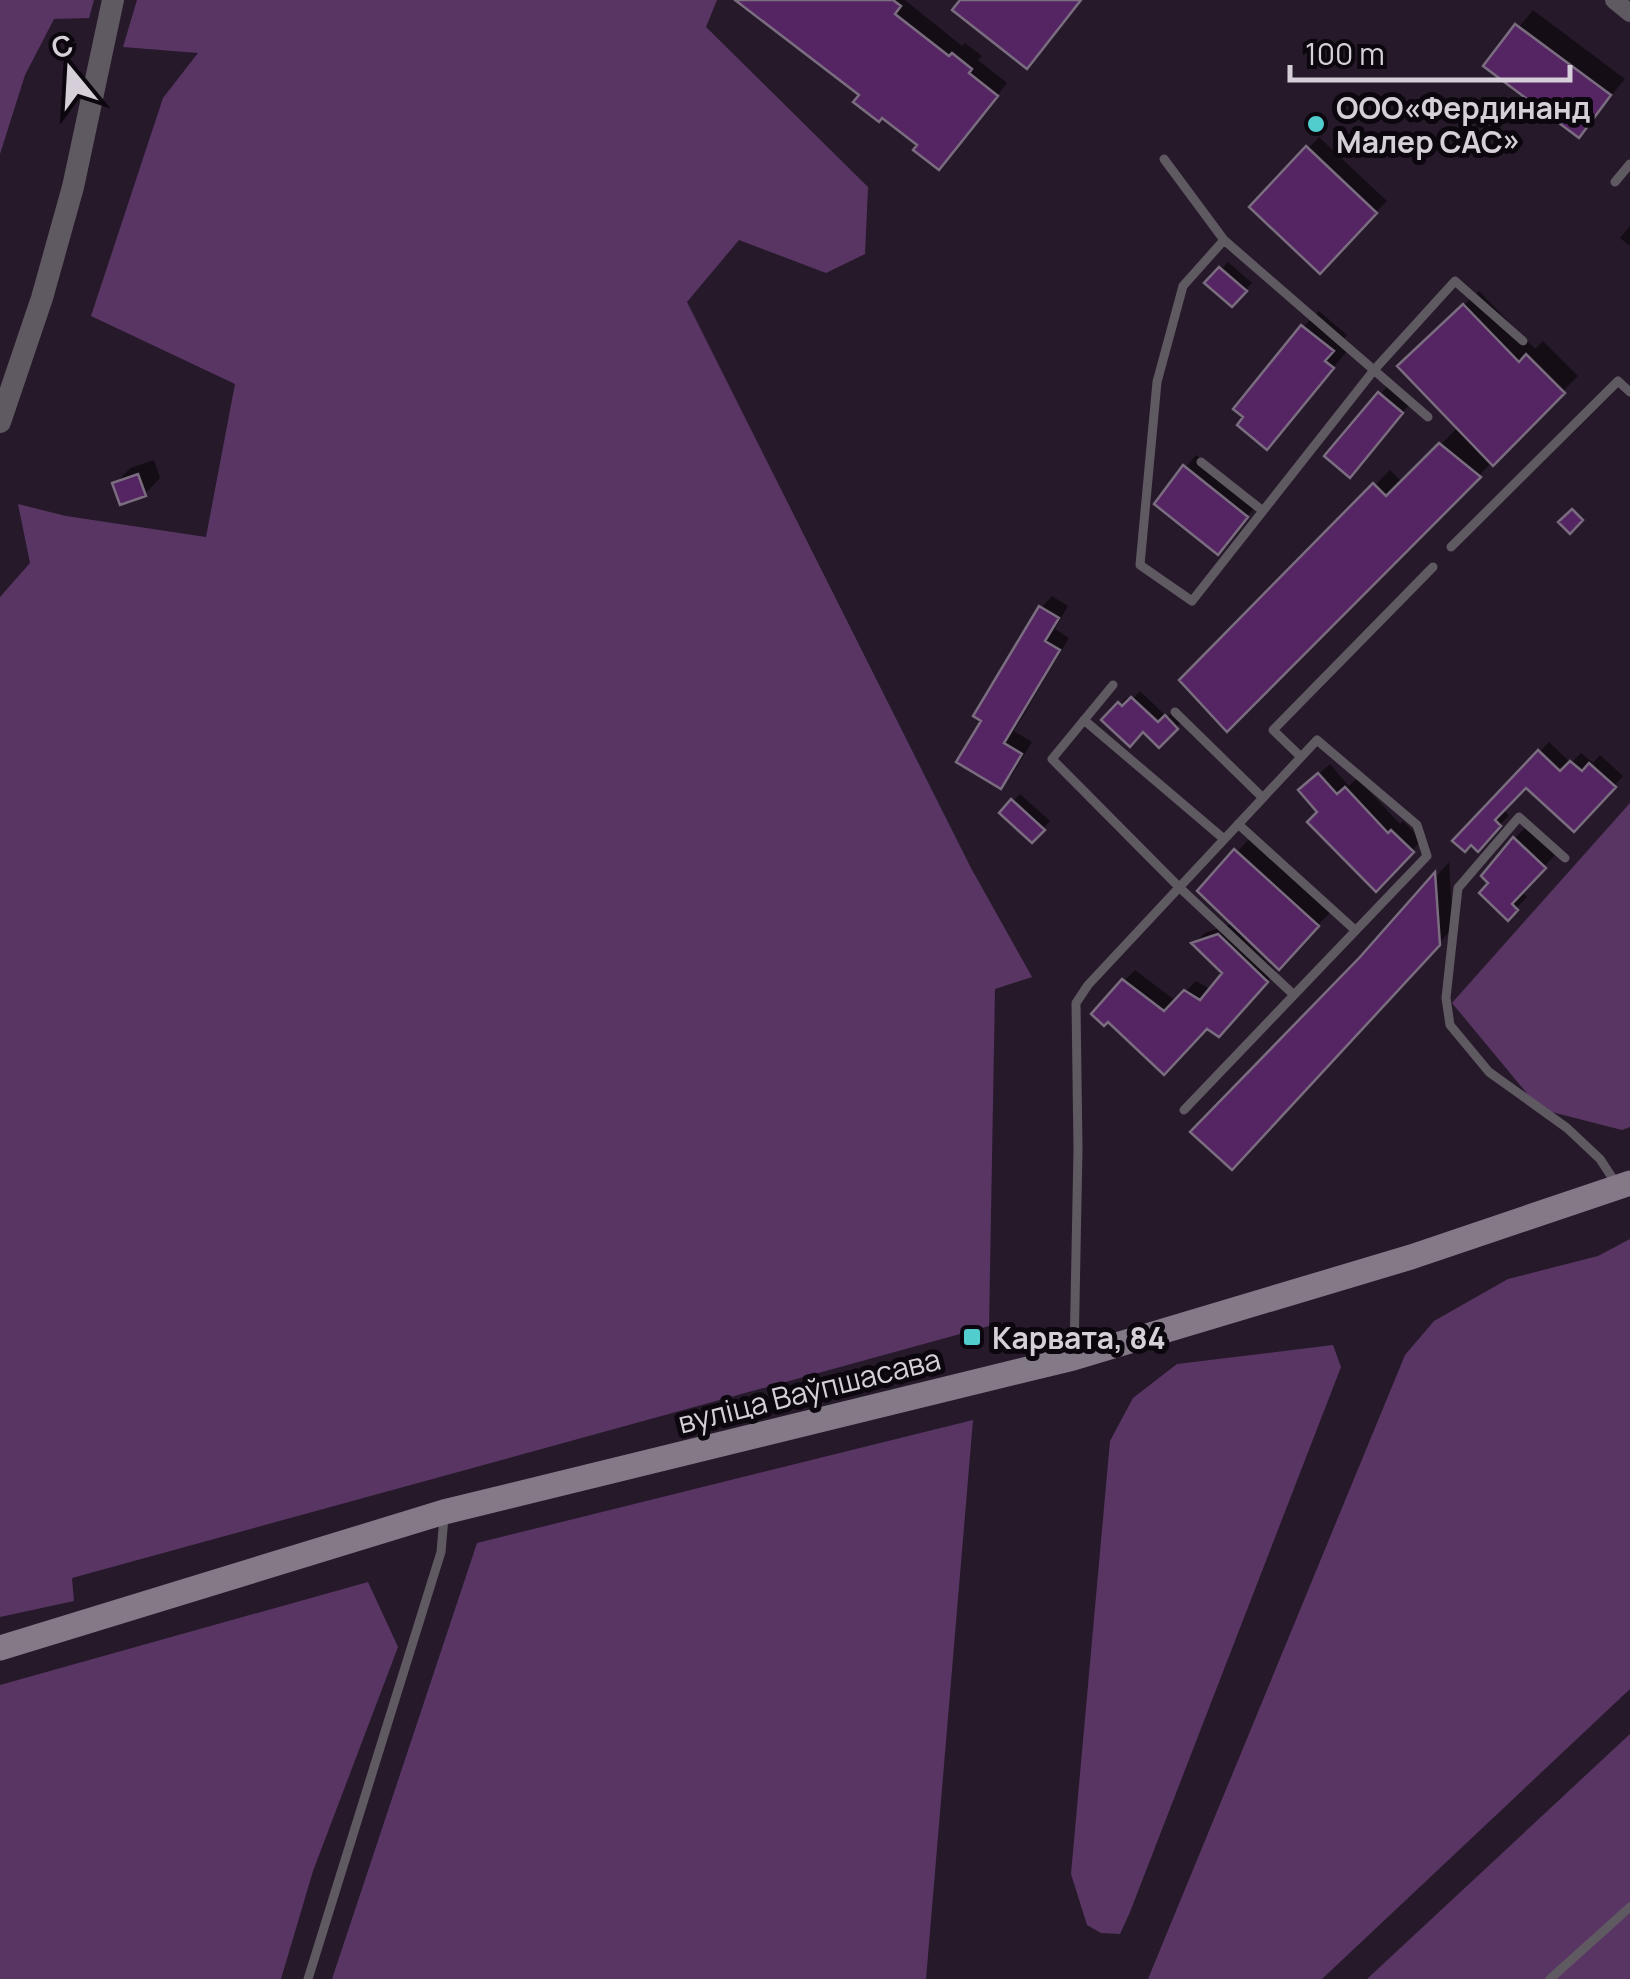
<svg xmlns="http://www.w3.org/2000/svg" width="1630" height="1979" viewBox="0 0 1630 1979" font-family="Manrope,sans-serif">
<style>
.green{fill:#593564}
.shadow{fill:#0007}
.building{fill:#542562;stroke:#7b6d80;stroke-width:2.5}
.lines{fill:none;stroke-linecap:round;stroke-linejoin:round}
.service{stroke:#5f5962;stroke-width:9}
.minor{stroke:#5f5962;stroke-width:18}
.tertiary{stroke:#5f5962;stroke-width:22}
.secondary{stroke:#847a87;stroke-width:25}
.poi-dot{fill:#52cdcd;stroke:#0c070e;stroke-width:4}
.labels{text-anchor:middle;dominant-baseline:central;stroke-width:10;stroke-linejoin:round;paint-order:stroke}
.poi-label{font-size:30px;font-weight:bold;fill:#d6cfd9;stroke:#0c070e;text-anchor:start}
.street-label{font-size:30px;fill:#d6cfd9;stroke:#0c070e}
</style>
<rect width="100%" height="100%" fill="#261a2a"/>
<path class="green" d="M0,0H94L89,18L54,19L25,75L0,154Z
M137,0H717L706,27L868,187L865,254L826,273L739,240L687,302L971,868L1032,977L995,989L989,1326L72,1578L74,1601L0,1617V597L30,563L18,504L66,516L206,537L235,384L91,316L163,98L198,53L123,47Z
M1630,803V1127L1622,1130L1540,1109L1452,1003Z
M1630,1239V1689L1322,1979H1148L1405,1355L1434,1321L1508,1279L1598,1256Z
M1333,1345L1341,1367L1130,1912L1120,1934L1101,1933L1087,1925L1071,1874L1110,1441L1133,1398L1177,1364Z
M973,1420L926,1979H332L477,1543Z
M368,1582L398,1647L313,1871L281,1979H0V1685Z
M1630,1734V1979H1367Z"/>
<path class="shadow" d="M752,0H905L962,46L965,43L982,56L978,60L1007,83L950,156L921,144Z
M1533,10L1625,79L1579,134L1487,66Z
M1319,137L1387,201L1320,270L1252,207Z
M1630,226V246L1620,238Z
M1228,262L1252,283L1232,304L1208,283Z
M1479,291L1535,349L1543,341L1578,376L1227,728L1183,680L1390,470L1403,483L1458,427L1415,351Z
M1319,311L1347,335L1339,345L1347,351L1282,431L1303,327Z
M1391,382L1413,400L1361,463L1327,456Z
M1196,455L1257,504L1229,540L1157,503Z
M154,460L160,478L145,494L115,484L130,468Z
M1052,596L1068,606L1055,629L1069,638L1014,731L1032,742L1012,775L1001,786L984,720L1041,608Z
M1140,691L1167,717L1174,710L1184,720L1159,744L1144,729L1105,720L1127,697L1131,701Z
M1549,742L1571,763L1581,753L1593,763L1600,755L1623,776L1584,819L1526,785L1502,809L1509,815L1488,839L1456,840Z
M1330,764L1349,786L1357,778L1400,824L1403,821L1422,840L1376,888L1312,780Z
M1020,794L1050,821L1032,840L1002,813Z
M1526,827L1555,855L1521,891L1527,897L1508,917L1492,883L1514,839Z
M1252,836L1333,909L1294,951L1247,935L1244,939L1276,971L1229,1023L1207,1026L1164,1072L1124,981L1135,970L1176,1001L1196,981L1212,990L1226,973L1195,943L1205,933L1234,923L1200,891Z
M1449,862L1453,928L1246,1152L1362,959Z"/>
<path class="building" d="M735,0H893L901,6L895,14L949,56L952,53L972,69L969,73L998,96L939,170L913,150L917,145L882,118L879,122L853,102L859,95Z
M960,0H1081L1027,69L952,10Z
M1515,24L1611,95L1579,138L1483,66Z
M1306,146L1377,213L1320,274L1249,207Z
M1219,267L1247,291L1232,307L1204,283Z
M1463,304L1519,362L1526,354L1565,393L1493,466L1397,366Z
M1301,325L1334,351L1325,361L1334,368L1267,450L1237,425L1243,417L1233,409Z
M1378,392L1403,413L1350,478L1324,456Z
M1439,443L1481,477L1227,732L1179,680L1373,483L1386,496Z
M1183,465L1248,517L1218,555L1154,504Z
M138,474L146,496L120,505L112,483Z
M1572,509L1583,520L1570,534L1558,522Z
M1039,606L1059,618L1045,641L1060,650L1004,743L1022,754L1001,789L956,762L981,721L973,716Z
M1131,697L1158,722L1165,715L1178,729L1159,748L1143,732L1130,747L1101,720L1118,702L1122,706Z
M1538,750L1560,771L1570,761L1582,771L1589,763L1616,787L1574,832L1526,788L1495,820L1501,826L1478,852L1471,845L1465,852L1452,841Z
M1318,773L1337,794L1345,787L1388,833L1391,830L1414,852L1376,892L1307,822L1317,812L1298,790Z
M1011,799L1045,830L1032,843L999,813Z
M1513,837L1546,868L1512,904L1518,910L1508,921L1479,893L1488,883L1481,876Z
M1234,849L1319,926L1279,970L1197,891Z
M1435,872L1440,945L1232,1170L1190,1132L1360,957Z
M1218,934L1268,982L1219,1037L1207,1029L1164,1075L1108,1022L1104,1026L1091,1014L1122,979L1164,1011L1184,990L1200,1000L1222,973L1191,943Z"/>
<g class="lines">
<path class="service" d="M1164,159L1224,240L1428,417
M1615,182L1630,164
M1224,240L1183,286L1157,382L1140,565L1192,601L1374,370L1455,281L1523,341
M1201,462L1263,511
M1451,547L1618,381L1630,392
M1113,685L1052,759L1179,887L1294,995
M1175,712L1263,798
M1084,720L1224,839
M1301,757L1273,730L1433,567
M1238,824L1355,930
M1565,858L1519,817L1458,888L1446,998L1450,1025L1489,1072L1567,1128L1600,1159L1617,1185
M1074,1355L1078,1149L1076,1003L1088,985L1317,740L1417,825L1427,856L1184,1110
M308,1979L441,1552L444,1517
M1550,1979L1630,1907"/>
<path class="minor" d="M1614,0L1630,13"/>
<path class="tertiary" d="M0,422L42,298L73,187L113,0"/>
<path class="secondary" d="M0,1648L444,1512L1073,1358L1411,1257L1630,1183"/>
</g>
<g class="poi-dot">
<circle cx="1316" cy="124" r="10"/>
<rect x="962" y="1327" width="20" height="20" rx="5"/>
</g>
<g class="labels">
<g class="poi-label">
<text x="1336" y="107">ООО«Фердинанд<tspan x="1336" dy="34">Малер САС»</tspan></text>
<text x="992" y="1337">Карвата, 84</text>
</g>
<g class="street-label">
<text transform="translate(809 1390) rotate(-14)">вуліца Ваўпшасава</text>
</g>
</g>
<g transform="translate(70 70) rotate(342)" stroke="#0c070e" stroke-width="8" paint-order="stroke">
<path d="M0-8L18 38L0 25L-18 38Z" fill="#d6cfd9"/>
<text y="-15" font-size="28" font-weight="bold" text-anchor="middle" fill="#d6cfd9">С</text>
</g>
<path d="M1290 65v15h280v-15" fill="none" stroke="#d6cfd9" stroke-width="5"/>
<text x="1305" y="65" font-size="30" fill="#d6cfd9" stroke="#0c070e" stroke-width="8" paint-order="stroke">100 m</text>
</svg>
